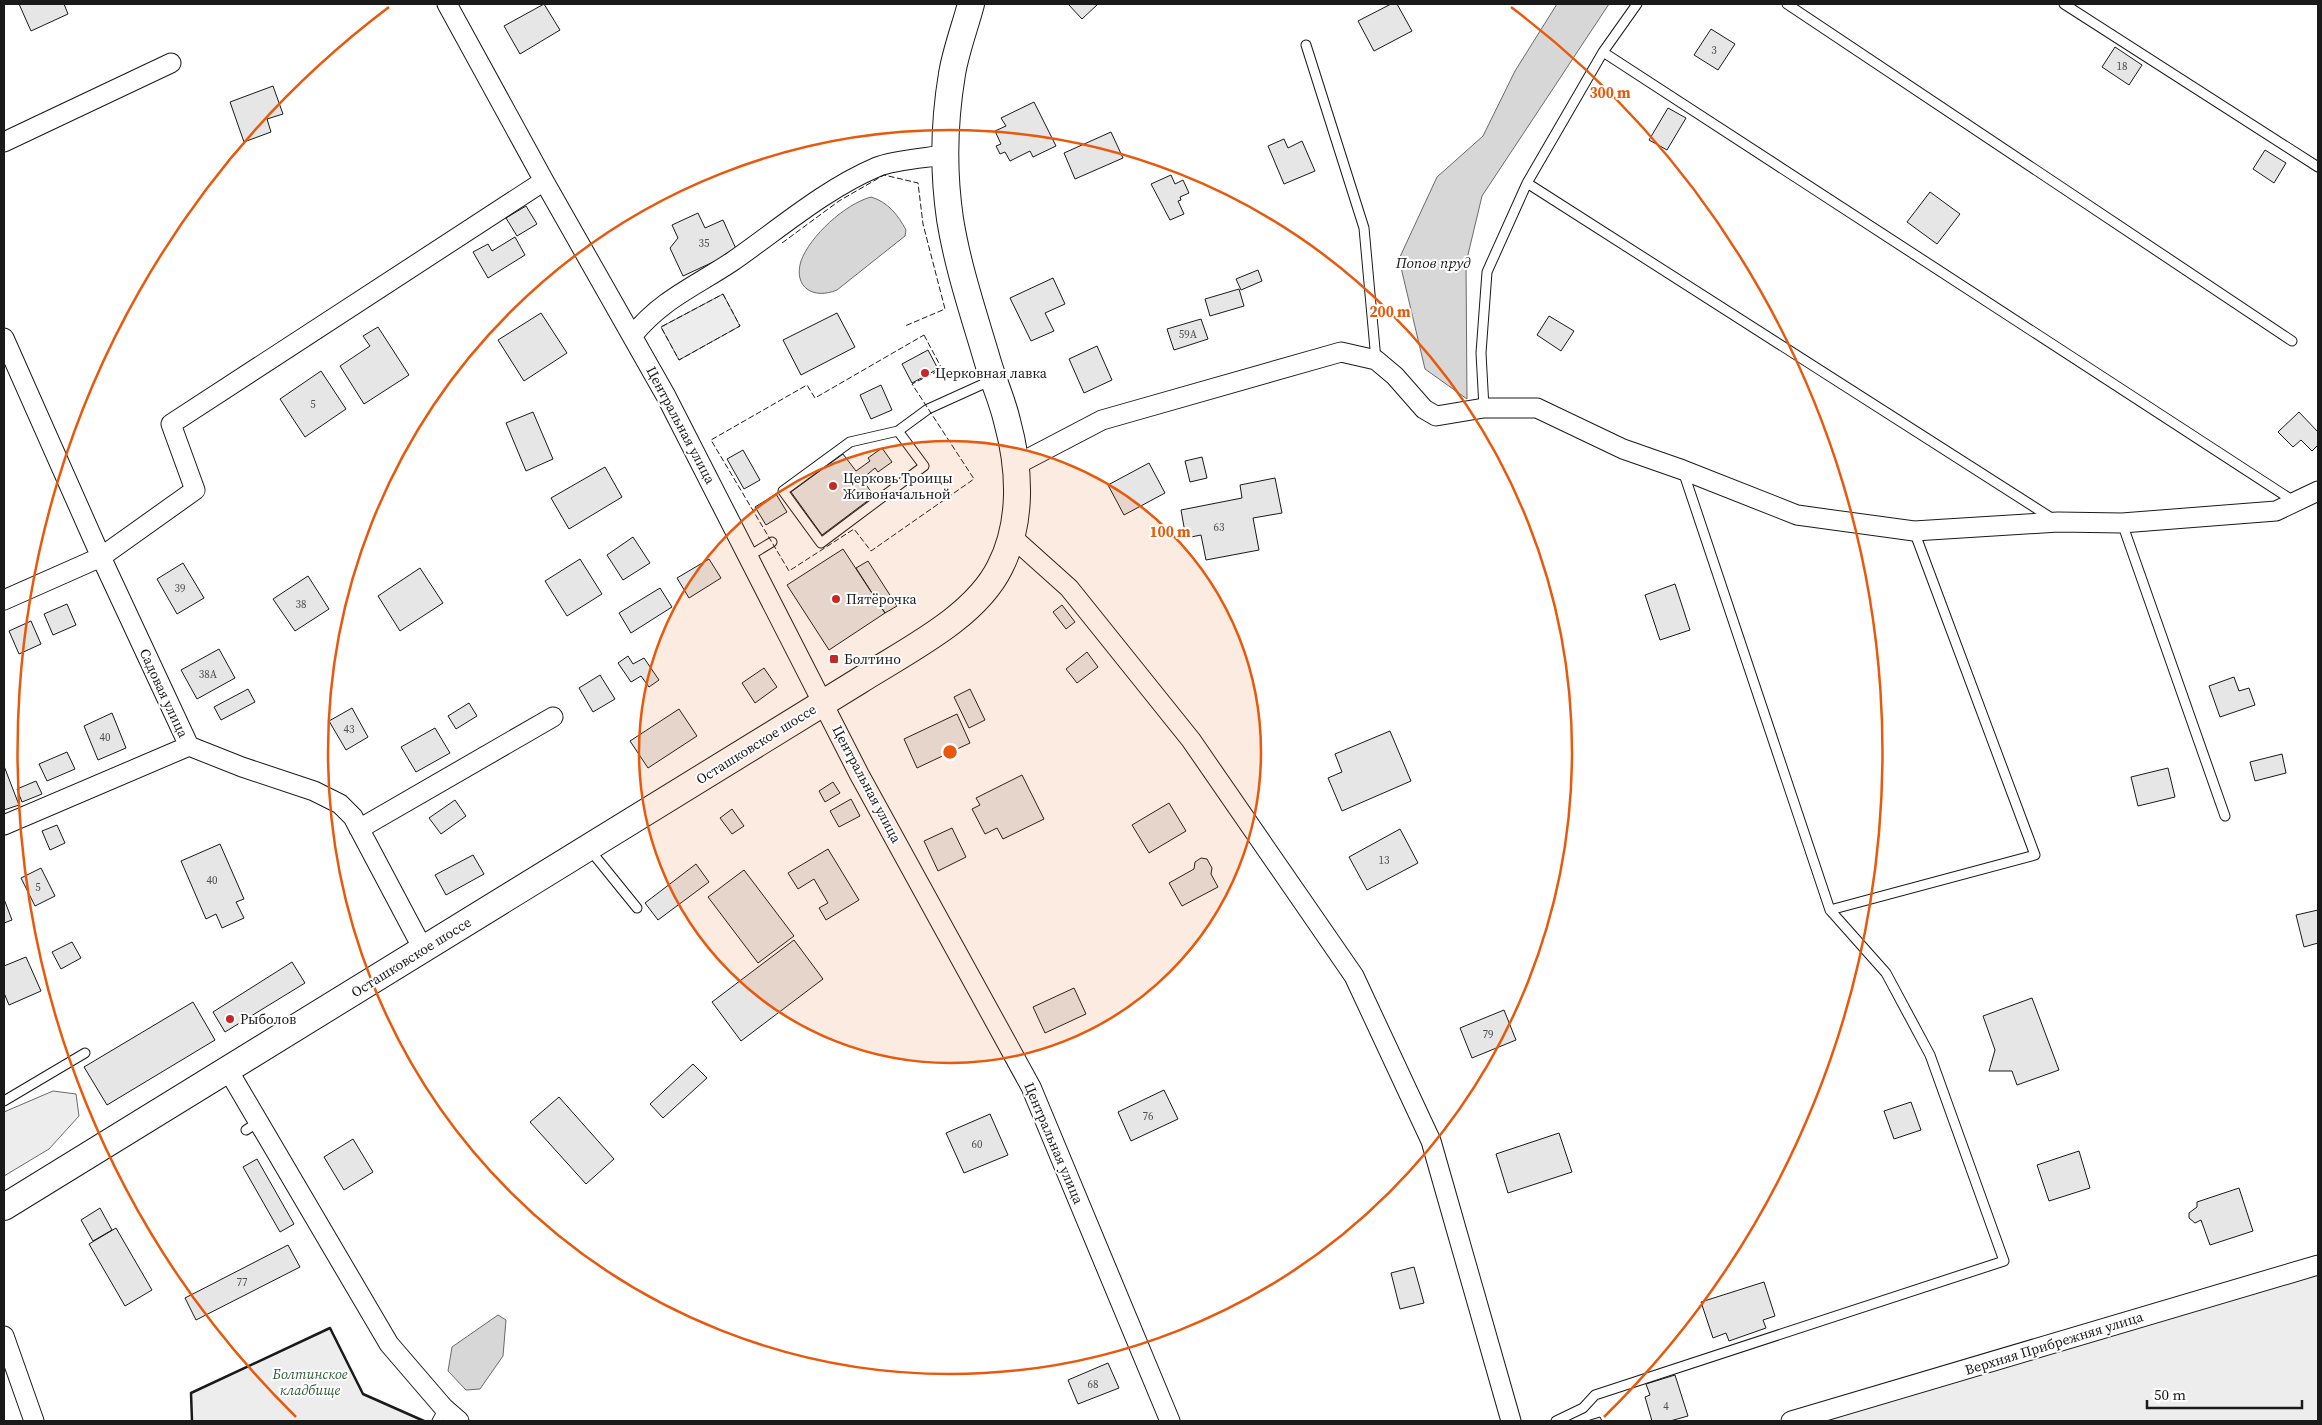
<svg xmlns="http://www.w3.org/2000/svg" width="2322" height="1425" viewBox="0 0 2322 1425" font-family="'Source Serif 4',serif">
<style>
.green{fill:#ededed;stroke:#6a6a6a}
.water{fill:#d7d7d7;stroke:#6a6a6a}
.building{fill:#e6e6e6;stroke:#1a1a1a}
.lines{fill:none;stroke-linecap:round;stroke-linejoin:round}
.lane-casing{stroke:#1a1a1a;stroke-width:11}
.street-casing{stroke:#1a1a1a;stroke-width:21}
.secondary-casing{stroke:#1a1a1a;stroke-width:28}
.lane{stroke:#fff;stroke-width:9}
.street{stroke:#fff;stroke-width:19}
.secondary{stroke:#fff;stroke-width:26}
.fence{stroke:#1a1a1a;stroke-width:1;stroke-dasharray:6 2.5;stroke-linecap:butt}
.wall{stroke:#1a1a1a;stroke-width:2.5}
.ring{fill:none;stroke:#e8590c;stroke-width:2.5}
.poi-dot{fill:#c62828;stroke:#fff;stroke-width:2}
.labels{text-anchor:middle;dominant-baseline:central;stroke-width:4;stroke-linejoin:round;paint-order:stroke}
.number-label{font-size:11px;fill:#4d4d4d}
.poi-label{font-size:14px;fill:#1a1a1a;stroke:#fff;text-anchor:start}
.street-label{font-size:14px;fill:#1a1a1a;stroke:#fff}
.park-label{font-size:14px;font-style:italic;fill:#2b5a34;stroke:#fff}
.water-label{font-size:15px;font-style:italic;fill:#1a1a1a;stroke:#fff}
.centre{fill:#e8590c;stroke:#fff;stroke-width:2.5}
.ring-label{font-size:15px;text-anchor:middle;font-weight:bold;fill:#e8590c;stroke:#fff;stroke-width:4;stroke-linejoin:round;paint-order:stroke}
</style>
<rect width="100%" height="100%" fill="#fff"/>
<path class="green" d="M723,294L740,326L679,360L661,327Z
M53,1091L76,1094L79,1116L49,1149L4,1176V1112Z
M2318,1260V1421H1797Z
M330,1328L363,1394L424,1421H192L191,1393Z"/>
<path class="water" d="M1557,4H1609L1482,196L1466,263L1467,399L1425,369L1399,259L1437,177L1483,136L1515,71Z
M871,197C888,202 898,215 906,230L905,236L837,290C813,300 793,287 801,261C810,236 845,204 871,197Z
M498,1315L506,1320L503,1356L480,1389L466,1390L448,1371L452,1347Z"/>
<path class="building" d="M19,4H64L68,14L31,31Z
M544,4L560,30L520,54L504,26Z
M1068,4H1098L1082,19Z
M1391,4H1397L1412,31L1374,51L1358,21Z
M1711,29L1735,44L1718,70L1694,55Z
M2115,47L2142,65L2129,85L2102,67Z
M273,86L283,114L267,119L271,132L244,142L230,102Z
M1034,102L1056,146L1033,157L1030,151L1010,161L1005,152L1000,154L996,146L1001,144L995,131L1006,126L1001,118Z
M1668,108L1686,118L1667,150L1649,140Z
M1111,132L1123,158L1075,179L1064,153Z
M1284,139L1288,148L1302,141L1315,171L1284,184L1268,146Z
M2265,150L2286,163L2274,183L2253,169Z
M1171,175L1175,184L1183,180L1189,193L1180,197L1181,200L1178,201L1184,214L1170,220L1151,184Z
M1930,192L1960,214L1937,244L1907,222Z
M526,206L537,224L517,236L506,218Z
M698,213L705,228L723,220L737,251L683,276L670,248L678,238L672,225Z
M515,237L525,255L488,278L473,252L488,244L492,251Z
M1258,270L1262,281L1241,290L1236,279Z
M1053,278L1065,304L1045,313L1054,331L1031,341L1010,298Z
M1239,289L1244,306L1210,316L1205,299Z
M541,313L567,353L524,381L498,340Z
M837,313L855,347L801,375L783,340Z
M1549,316L1574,331L1561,351L1537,335Z
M1201,319L1208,339L1174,350L1167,329Z
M378,327L409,375L364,404L340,366L370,346L363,336Z
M1097,346L1112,380L1084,393L1069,359Z
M928,350L938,369L912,383L902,364Z
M321,371L346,409L305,437L280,399Z
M881,385L892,410L871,419L860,395Z
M533,412L553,459L526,471L506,423Z
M2299,412L2318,432V445L2312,451L2301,440L2293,447L2278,432Z
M882,448L892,462L878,472L875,468L862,479L874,496L822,535L791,492L843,454L856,471L870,461L868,458Z
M743,450L760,480L744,489L727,459Z
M1202,457L1207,478L1190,482L1185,461Z
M1149,463L1165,493L1124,515L1108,485Z
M605,467L622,497L569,529L551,498Z
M1275,478L1282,513L1253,518L1259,550L1206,560L1201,535L1186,538L1181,510L1242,498L1240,485Z
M776,494L787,512L766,525L755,507Z
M633,537L650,563L623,580L607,555Z
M843,549L885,613L829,650L787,585Z
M580,559L602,594L567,616L545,581Z
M709,559L721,578L689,598L677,578Z
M868,561L897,606L885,613L856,568Z
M183,563L204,598L177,614L157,579Z
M420,568L443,603L400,631L378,596Z
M308,576L329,609L295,631L273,599Z
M1675,584L1690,630L1660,640L1645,595Z
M660,588L672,607L631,633L619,613Z
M67,604L76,625L53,635L44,614Z
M1062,605L1075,622L1066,629L1053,612Z
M31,621L41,644L19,654L9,631Z
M219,649L235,678L197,699L181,670Z
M1087,652L1098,667L1077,683L1066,669Z
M628,656L633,664L644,658L659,680L649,687L641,676L631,682L618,663Z
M764,668L777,687L755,703L742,683Z
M600,675L615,699L593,712L579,688Z
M2234,677L2239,691L2249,688L2255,705L2220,717L2209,686Z
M248,689L255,702L221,720L214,707Z
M970,689L985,720L969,728L954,697Z
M469,703L477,716L456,729L448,716Z
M352,708L368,737L346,750L329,721Z
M679,709L697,736L648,768L630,741Z
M112,713L126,748L98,760L84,726Z
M957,714L970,743L917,768L904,739Z
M435,728L450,753L416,772L401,747Z
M1390,731L1411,781L1342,811L1328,778L1342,772L1335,754Z
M67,752L75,769L47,781L39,764Z
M2282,754L2286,773L2255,781L2250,762Z
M4,766L19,805L4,810Z
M2168,768L2175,797L2138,806L2131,777Z
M1022,775L1044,819L1003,839L997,828L985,834L972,809L980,805L976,798Z
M36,781L42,794L22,802L17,789Z
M833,782L840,793L825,802L819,791Z
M851,799L860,816L839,827L830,811Z
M455,800L466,816L441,834L429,818Z
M1169,803L1186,831L1149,853L1132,825Z
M732,809L744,826L732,834L720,818Z
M57,825L65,843L50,850L42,831Z
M952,828L966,857L938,871L924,841Z
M1400,829L1418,863L1367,890L1349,857Z
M220,844L244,899L236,902L244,918L222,928L216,914L206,919L181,861Z
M828,849L859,900L826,920L819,908L828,903L814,879L798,889L788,873Z
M473,855L484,874L446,895L435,875Z
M1201,858L1207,859L1212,868L1211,874L1218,887L1182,906L1169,883L1194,869L1195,862Z
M696,864L709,882L658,920L645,903Z
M41,868L55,896L35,906L21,878Z
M744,870L794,936L758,963L708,897Z
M4,899L12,920L4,923Z
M2318,910V943L2304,947L2296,915Z
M794,940L823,979L741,1041L712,1002Z
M72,942L81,958L61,969L52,952Z
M26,957L41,991L9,1005L4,993V966Z
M292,962L305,983L225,1032L213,1012Z
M1074,988L1086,1014L1045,1033L1033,1007Z
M2032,998L2059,1070L2017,1085L2012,1071H1989L1995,1050L1983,1016Z
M193,1002L215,1040L107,1105L84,1067Z
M1504,1010L1516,1040L1472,1058L1460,1028Z
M693,1064L707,1078L663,1118L650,1104Z
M1164,1090L1178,1119L1131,1141L1118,1112Z
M559,1097L614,1159L586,1184L530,1122Z
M1911,1102L1921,1130L1894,1139L1884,1111Z
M990,1114L1008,1155L964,1173L946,1133Z
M1559,1133L1572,1172L1508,1193L1496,1154Z
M353,1139L373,1172L344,1190L324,1157Z
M2079,1151L2090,1188L2049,1201L2037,1165Z
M257,1159L294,1224L280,1232L243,1167Z
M2239,1188L2253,1231L2210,1245L2201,1220L2195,1223L2189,1218V1213L2197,1207V1202Z
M100,1208L112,1230L93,1241L81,1220Z
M116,1228L152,1290L125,1306L89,1244Z
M288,1245L300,1267L196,1320L185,1298Z
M1414,1267L1424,1303L1400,1309L1391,1273Z
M1764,1282L1775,1316L1763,1320L1766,1328L1729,1341L1726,1333L1713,1338L1701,1302Z
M1108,1363L1119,1388L1078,1404L1068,1380Z
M1675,1375L1688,1416L1670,1421H1652L1645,1397L1650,1395L1646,1384Z
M1600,1417L1602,1421H1587Z"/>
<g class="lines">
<g class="lane-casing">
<path id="lane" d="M1787,4L2292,341
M2064,4L2318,167
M1306,45L1364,228L1376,360
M1603,52L2295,502
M1527,183L2053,519
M1484,408L1481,353L1487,272L1527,183L1603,52L1637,4
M898,431L924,466L821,543L783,491L850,442L898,431L928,409L992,380
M1683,471L1830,910L2035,855L1914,531
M2122,523L2225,816
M749,556L772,542
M590,850L637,908
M4,1101L85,1053
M246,1130L257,1123
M437,1421L444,1408
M1556,1421L1583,1408L1595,1395L2004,1261L1930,1055L1886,973L1830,910"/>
</g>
<g class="street-casing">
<path id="street" d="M447,4L544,181L666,396L859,774L1031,1087L1170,1421
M4,142L171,63
M633,335C662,299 696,286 733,261C779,229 825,189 877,167C893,160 925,158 944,155
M4,338L101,557L189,746L242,767L314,791L340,804L353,817L423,949
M1016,465L1102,420L1341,352L1376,360L1395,376L1424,409L1436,416L1484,408H1537L1623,449L1683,470L1797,515L1914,531L2058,522L2122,523L2276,511L2318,491
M1011,536L1069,588L1191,740L1354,976L1431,1141L1511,1421
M4,600L101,557L195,490L171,424L544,181
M4,825L189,746
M359,829L553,717
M228,1070L389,1344L444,1408L459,1421
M4,1336L34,1421
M1791,1421L2318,1265"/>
</g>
<g class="secondary-casing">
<path id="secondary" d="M4,1207L859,681C906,651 975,618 1000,567C1023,522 1020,468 1007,421C1003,403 995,385 989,366C975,318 958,269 950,219C943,171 944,122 952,74C956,50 965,27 971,4"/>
</g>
<use href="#lane" class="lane"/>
<use href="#street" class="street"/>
<use href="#secondary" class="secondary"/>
<path class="fence" d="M782,243L839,201L884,175L918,183L923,224L945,309L905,326
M723,294L740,326L679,360L661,327Z
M924,335L942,369L912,384L974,479L871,551L854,529L789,571L711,440L807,385L815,398Z"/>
<path class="wall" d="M192,1421L191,1393L330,1328L363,1394L424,1421"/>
</g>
<circle cx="950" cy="752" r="311" fill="#e8590c" fill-opacity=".12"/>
<g class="ring">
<circle cx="950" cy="752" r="311"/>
<circle cx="950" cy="752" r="622"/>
<path d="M296 1417A933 933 0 0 1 389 7M1511 7A933 933 0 0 1 1604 1417"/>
</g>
<g class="poi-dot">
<circle cx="925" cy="373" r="5"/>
<circle cx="833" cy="486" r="5"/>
<circle cx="836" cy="599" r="5"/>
<rect x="829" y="654" width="10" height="10" rx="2.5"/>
<circle cx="230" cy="1019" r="5"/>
</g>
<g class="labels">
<g class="number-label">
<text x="1714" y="50">3</text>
<text x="2122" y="66">18</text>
<text x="704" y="243">35</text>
<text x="1188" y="334">59А</text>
<text x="313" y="404">5</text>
<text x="1219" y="527">63</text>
<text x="180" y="588">39</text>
<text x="301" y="604">38</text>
<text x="208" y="674">38А</text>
<text x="349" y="729">43</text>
<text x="105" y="737">40</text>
<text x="1384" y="860">13</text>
<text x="212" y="880">40</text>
<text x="38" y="887">5</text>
<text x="1488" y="1034">79</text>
<text x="1148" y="1116">76</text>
<text x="977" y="1144">60</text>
<text x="242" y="1282">77</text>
<text x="1093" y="1384">68</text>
<text x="1666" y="1406">4</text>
</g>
<g class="poi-label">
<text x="935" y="373">Церковная лавка</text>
<text x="843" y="478">Церковь Троицы<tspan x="843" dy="16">Живоначальной</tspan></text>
<text x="846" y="599">Пятёрочка</text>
<text x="844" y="659">Болтино</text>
<text x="240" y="1019">Рыболов</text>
</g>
<g class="street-label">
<text transform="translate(681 425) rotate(62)">Центральная улица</text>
<text transform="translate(164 693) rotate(65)">Садовая улица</text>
<text transform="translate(756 744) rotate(-32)">Осташковское шоссе</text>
<text transform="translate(867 784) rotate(62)">Центральная улица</text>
<text transform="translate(411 957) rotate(-32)">Осташковское шоссе</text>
<text transform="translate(1054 1143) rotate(67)">Центральная улица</text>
<text transform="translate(2054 1343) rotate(-17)">Верхняя Прибрежняя улица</text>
</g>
<g class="park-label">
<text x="310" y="1374">Болтинское<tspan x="310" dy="16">кладбище</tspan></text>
</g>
<g class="water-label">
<text x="1433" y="262">Попов пруд</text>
</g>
</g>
<circle cx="950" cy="752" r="8" class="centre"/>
<g class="ring-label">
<text x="1610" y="98">300 m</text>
<text x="1390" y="317">200 m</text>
<text x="1170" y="537">100 m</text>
</g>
<rect width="2322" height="1425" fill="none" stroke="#1a1a1a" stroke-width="10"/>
<path d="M2147 1400v8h155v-8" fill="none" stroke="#1a1a1a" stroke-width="2.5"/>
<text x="2154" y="1400" font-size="15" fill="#1a1a1a" stroke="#ffffff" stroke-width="4" paint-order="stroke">50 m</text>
</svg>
